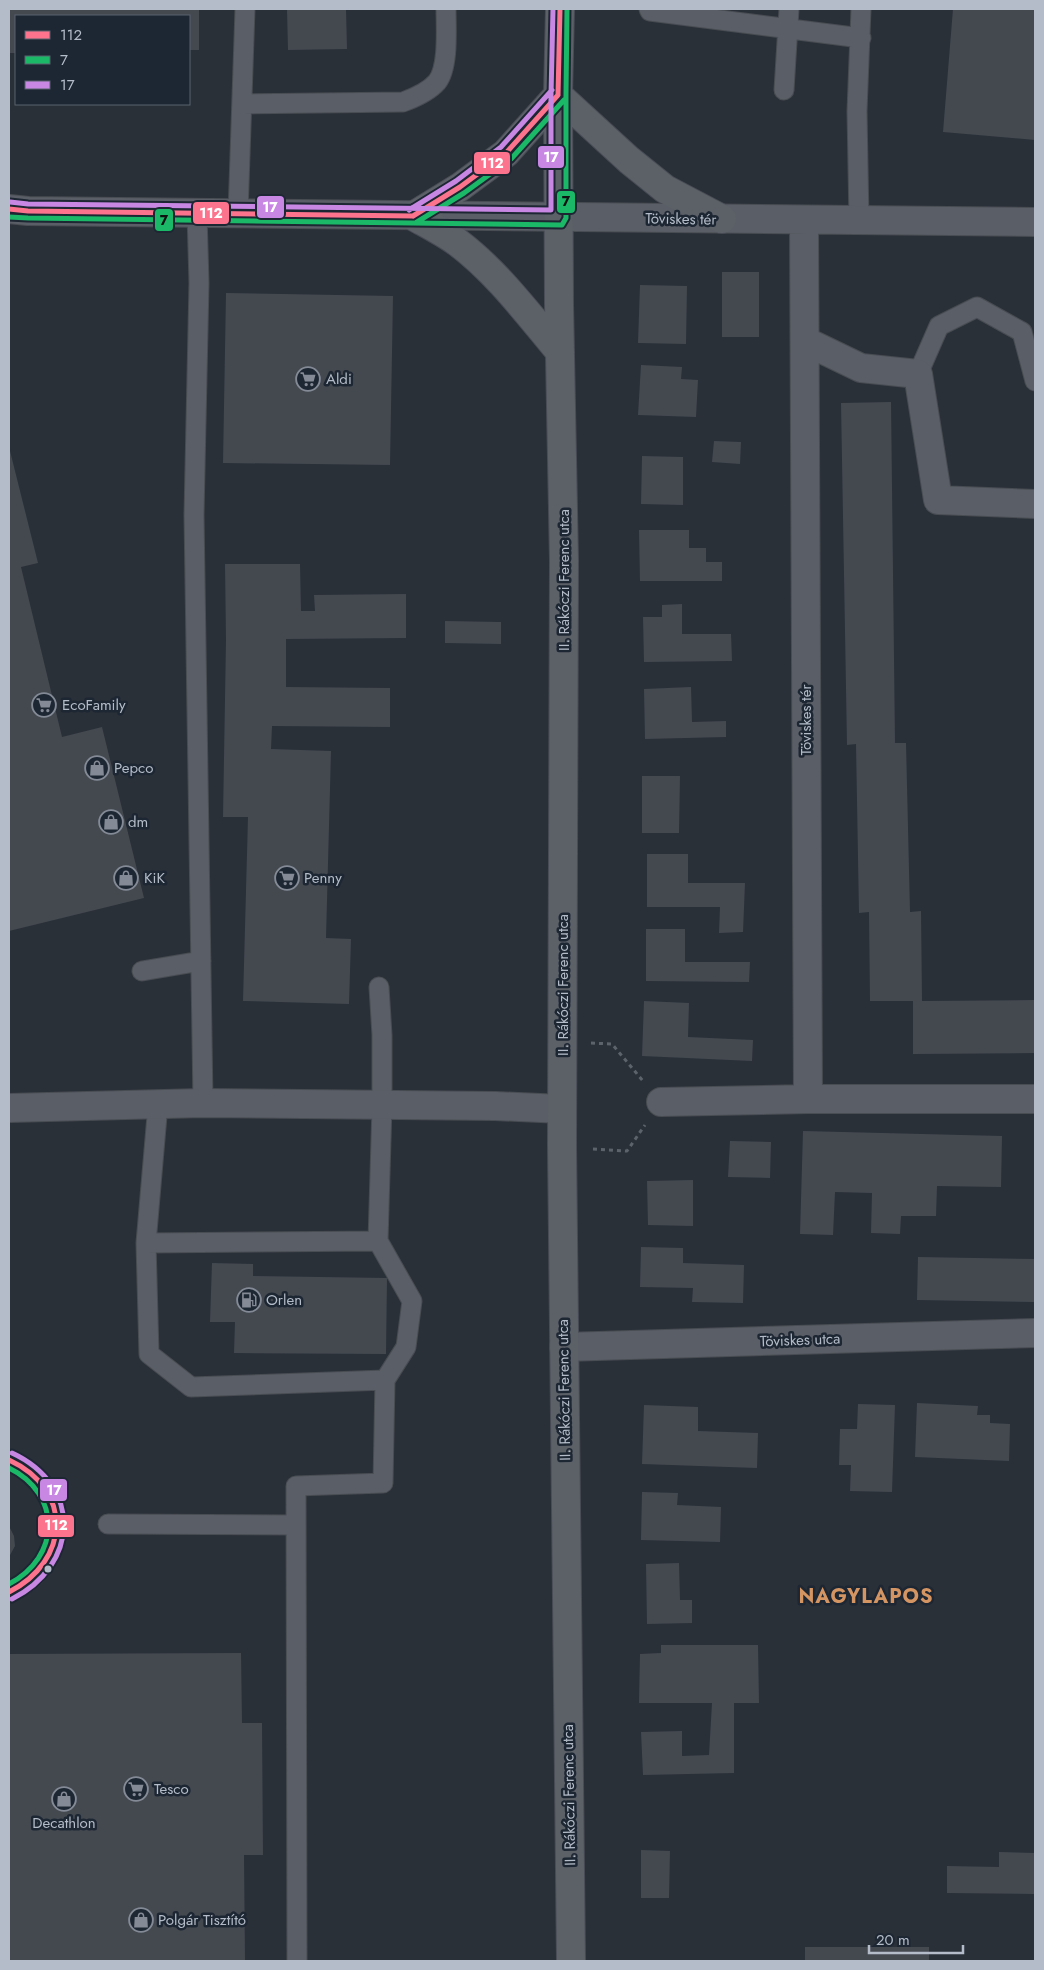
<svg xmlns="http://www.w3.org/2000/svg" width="1044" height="1970" viewBox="0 0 1044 1970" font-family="Jost,sans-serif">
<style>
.building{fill:#444950}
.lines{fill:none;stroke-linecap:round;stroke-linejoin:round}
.lane-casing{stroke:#484c53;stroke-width:21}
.street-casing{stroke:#484c53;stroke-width:30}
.primary-casing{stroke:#484c55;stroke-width:30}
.path{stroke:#5d636a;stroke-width:3;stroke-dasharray:4 4;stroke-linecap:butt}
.lane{stroke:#5a5e66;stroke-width:19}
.street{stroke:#5a5e66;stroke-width:28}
.primary{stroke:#5c6168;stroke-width:28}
.bus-1-casing{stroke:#1d2633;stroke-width:9}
.bus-2-casing{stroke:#1d2633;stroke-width:9}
.bus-3-casing{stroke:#1d2633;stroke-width:9}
.bus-1{stroke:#fc738d;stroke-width:5}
.bus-2{stroke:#1ab867;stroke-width:5}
.bus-3{stroke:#c787e3;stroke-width:5}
.bus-dot{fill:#b4bcc9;stroke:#1d2633;stroke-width:2}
.labels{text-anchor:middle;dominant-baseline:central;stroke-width:5;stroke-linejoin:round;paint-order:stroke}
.street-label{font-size:15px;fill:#b4bcc9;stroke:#1d2633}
.poi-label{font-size:15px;fill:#b4bcc9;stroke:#1d2633;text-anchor:start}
.district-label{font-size:20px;font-weight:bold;letter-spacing:1px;fill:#d59563;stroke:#1d2633}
.line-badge{stroke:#1d2633;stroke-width:2}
.badge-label{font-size:14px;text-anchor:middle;font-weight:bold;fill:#fff}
.pale-badge-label{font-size:14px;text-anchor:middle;font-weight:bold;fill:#111}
</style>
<rect width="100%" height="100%" fill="#2a3038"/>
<path class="building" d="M9,9H199V50H189V16H16V53H9Z
M287,9H346L347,49L288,50Z
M953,9H1035V140L943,132Z
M722,272H759V337H722Z
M640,285L687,286L686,344L638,343Z
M226,293L393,296L390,465L223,463Z
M641,365L682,367L681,379L698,380L696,417L638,415Z
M891,402L895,743H906L910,912L921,911L922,1001L1035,1000V1053L913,1054V1001H870L869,912L859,913L856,744L847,745L841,403Z
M714,441L741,442L740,464L712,462Z
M9,447L38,563L21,567L62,737L102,727L144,898L9,931Z
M642,456L683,457V505L641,504Z
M639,530H689V548H706V562H722V581H640Z
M225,564H300L301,611H315L314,595L406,594V638L286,639V687L390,688V727L272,726L271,749L331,751L326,938L351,939L349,1004L243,1001L248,817H223L226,640Z
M682,604V634H731L732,661L644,662L643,617H662V605Z
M445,621L501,622V644L445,643Z
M691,687L692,722L726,721V737L645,739L644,689Z
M642,776H680L679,833H642Z
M647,854H688V883H745L743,932L719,933L720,907H647Z
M646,929H685V962H750L749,982L646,981Z
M644,1001L689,1003L688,1037L753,1040L752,1061L642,1056Z
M803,1131L1002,1136L1001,1187L937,1186L936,1216H901L900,1234L871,1233L872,1193L835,1192L833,1235L800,1234Z
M730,1141L771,1142L770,1178L728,1177Z
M693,1180V1226L648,1225L647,1181Z
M641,1247L683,1248V1263L744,1265L743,1303L692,1302L693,1288L640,1287Z
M918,1257L1035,1259V1302L917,1300Z
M212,1263L253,1264V1276L387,1278L386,1354L234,1353L235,1322H210Z
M917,1403L978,1406L977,1415H990V1423L1010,1424L1009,1461L915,1457Z
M858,1404L895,1405L892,1492L850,1491L851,1465H839L840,1429H857Z
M644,1405L698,1407V1431L758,1433L757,1468L642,1464Z
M642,1492L678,1493L677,1505L721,1507L720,1542L641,1540Z
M9,1526L14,1536L15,1546L9,1557Z
M679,1563L680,1600H692V1623L647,1624L646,1564Z
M661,1645H758L759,1703H734V1773L643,1775L641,1732L682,1731V1756L709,1755L712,1703H639L640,1654L661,1653Z
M241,1653L242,1723H262L263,1855H244L245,1961H9V1654Z
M641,1850L670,1851L669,1898H641Z
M999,1852L1035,1853V1894L947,1893V1866L999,1867Z
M805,1947H929V1961H805Z"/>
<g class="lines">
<g class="lane-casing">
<path id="lane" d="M649,9L650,11L861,38
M784,90L789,9
M243,104L403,102C414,98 429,91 437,82C449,67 446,28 446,9
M197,214L199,283L194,515L203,1103
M238,214L245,9
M859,221L857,111L861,9
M918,374L939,326L977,307L1022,332L1035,381
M142,971L201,961
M158,1104L146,1243L149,1354L191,1387L385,1380
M146,1243L378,1241
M9,1460C23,1466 36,1475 45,1488C71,1525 50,1577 9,1592
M108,1524L296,1525
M297,1961L296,1486L383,1483L385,1380L406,1347L412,1301L378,1241L382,1106V1035L379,987"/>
</g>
<g class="street-casing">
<path id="street" d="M9,209L28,211L1035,222
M804,221L808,1099
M805,341L861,368L918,374L938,500L1035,504
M661,1102L808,1099H1035
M9,1108L203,1103L495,1106L562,1109
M564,1347L1035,1333"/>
</g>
<g class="primary-casing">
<path id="primary" d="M560,9L558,95L559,304L564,561L562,1146L571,1961
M558,95L506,153L460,187L413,216C427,224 443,232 457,242C497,272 528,314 560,352
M558,95L629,160L665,189L722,219"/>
</g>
<path class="path" d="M591,1043L612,1044L643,1081
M593,1149L627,1151L645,1125"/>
<use href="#lane" class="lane"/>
<use href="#street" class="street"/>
<use href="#primary" class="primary"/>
<g class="bus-1-casing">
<path id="bus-1" d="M558,95L560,9
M9,209L28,211L413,216
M413,216L460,187L506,153L558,95
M9,1460C74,1490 70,1561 9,1592"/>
</g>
<g class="bus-2-casing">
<path id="bus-2" d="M9,217L28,218L562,225L566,218V95L567,9
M417,222L464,193L511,159L564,100
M9,1468C62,1494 61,1557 9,1584"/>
</g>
<g class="bus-3-casing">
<path id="bus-3" d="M10,202L28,204L551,210V95L553,9
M409,210L456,181L501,147L552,90
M12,1453C83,1486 79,1565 12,1599"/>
</g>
<use href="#bus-1" class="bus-1"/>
<use href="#bus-2" class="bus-2"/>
<use href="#bus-3" class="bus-3"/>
</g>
<defs>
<g id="supermarket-ring" transform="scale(1.25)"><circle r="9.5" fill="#1d2633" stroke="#848b96" stroke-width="1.5"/><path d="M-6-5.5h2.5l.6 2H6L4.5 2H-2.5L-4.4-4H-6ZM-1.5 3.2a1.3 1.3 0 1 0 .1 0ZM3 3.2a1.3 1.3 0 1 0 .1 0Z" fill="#848b96"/></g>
<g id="shop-ring" transform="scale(1.25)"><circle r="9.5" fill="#1d2633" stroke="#848b96" stroke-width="1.5"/><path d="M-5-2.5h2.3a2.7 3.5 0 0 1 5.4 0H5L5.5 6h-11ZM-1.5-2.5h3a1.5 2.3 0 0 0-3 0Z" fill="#848b96"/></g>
<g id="fuel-ring" transform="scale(1.25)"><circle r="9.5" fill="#1d2633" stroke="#848b96" stroke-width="1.5"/><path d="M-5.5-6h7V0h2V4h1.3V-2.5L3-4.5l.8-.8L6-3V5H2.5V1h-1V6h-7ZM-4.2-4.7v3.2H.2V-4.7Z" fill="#848b96"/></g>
</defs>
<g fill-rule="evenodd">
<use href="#supermarket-ring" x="308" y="379"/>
<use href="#supermarket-ring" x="44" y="705"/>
<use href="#shop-ring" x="97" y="768"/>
<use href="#shop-ring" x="111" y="822"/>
<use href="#shop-ring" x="126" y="878"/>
<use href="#supermarket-ring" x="287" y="878"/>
<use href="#fuel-ring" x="249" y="1300"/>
<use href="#supermarket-ring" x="136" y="1789"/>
<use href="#shop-ring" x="64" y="1799"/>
<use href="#shop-ring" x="141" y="1920"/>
</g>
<circle class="bus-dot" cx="48" cy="1569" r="4.5"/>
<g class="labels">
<g class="street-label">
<text transform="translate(681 219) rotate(1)">Töviskes tér</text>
<text transform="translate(564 580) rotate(-90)">II. Rákóczi Ferenc utca</text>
<text transform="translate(806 720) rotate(-90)">Töviskes tér</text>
<text transform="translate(563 985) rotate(-90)">II. Rákóczi Ferenc utca</text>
<text transform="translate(800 1340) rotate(-2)">Töviskes utca</text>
<text transform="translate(564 1390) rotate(-91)">II. Rákóczi Ferenc utca</text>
<text transform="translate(569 1795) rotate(-91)">II. Rákóczi Ferenc utca</text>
</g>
<g class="poi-label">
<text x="326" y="379">Aldi</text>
<text x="62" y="705">EcoFamily</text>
<text x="114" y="768">Pepco</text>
<text x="128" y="822">dm</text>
<text x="144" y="878">KiK</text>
<text x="304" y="878">Penny</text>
<text x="266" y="1300">Orlen</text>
<text x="154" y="1789">Tesco</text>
<text x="64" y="1823" text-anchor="middle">Decathlon</text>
<text x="158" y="1920">Polgár Tisztító</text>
</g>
<g class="district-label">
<text x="866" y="1596">NAGYLAPOS</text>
</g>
</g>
<g class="line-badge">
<rect x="537" y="145" width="28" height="24" rx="5" fill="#c787e3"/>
<rect x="473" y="151" width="38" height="24" rx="5" fill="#fc738d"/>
<rect x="556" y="190" width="20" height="24" rx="5" fill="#1ab867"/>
<rect x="256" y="195" width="29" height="24" rx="5" fill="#c787e3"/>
<rect x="192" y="201" width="38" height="24" rx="5" fill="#fc738d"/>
<rect x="154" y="208" width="20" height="24" rx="5" fill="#1ab867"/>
<rect x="39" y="1478" width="29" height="24" rx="5" fill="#c787e3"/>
<rect x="37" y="1514" width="38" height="24" rx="5" fill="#fc738d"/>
</g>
<g class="badge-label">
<text x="551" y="162">17</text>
<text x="492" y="168">112</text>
<text x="270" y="212">17</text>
<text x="211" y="218">112</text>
<text x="54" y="1495">17</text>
<text x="56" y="1530">112</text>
</g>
<g class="pale-badge-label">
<text x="566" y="206">7</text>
<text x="164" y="225">7</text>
</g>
<rect width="1044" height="1970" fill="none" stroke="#b4bcc9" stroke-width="20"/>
<rect x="15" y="15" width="175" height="90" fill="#1d2633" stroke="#59626f"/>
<rect x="25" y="31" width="25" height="8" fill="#fc738d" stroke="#59626f"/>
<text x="60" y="40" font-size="15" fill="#b4bcc9">112</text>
<rect x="25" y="56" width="25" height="8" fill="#1ab867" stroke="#59626f"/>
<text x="60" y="65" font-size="15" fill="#b4bcc9">7</text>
<rect x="25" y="81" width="25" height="8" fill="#c787e3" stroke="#59626f"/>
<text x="60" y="90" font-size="15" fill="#b4bcc9">17</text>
<path d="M869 1945v8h94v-8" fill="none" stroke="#b4bcc9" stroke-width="2.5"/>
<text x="876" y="1945" font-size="15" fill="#b4bcc9" stroke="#1d2633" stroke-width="4" paint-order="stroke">20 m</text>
</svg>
